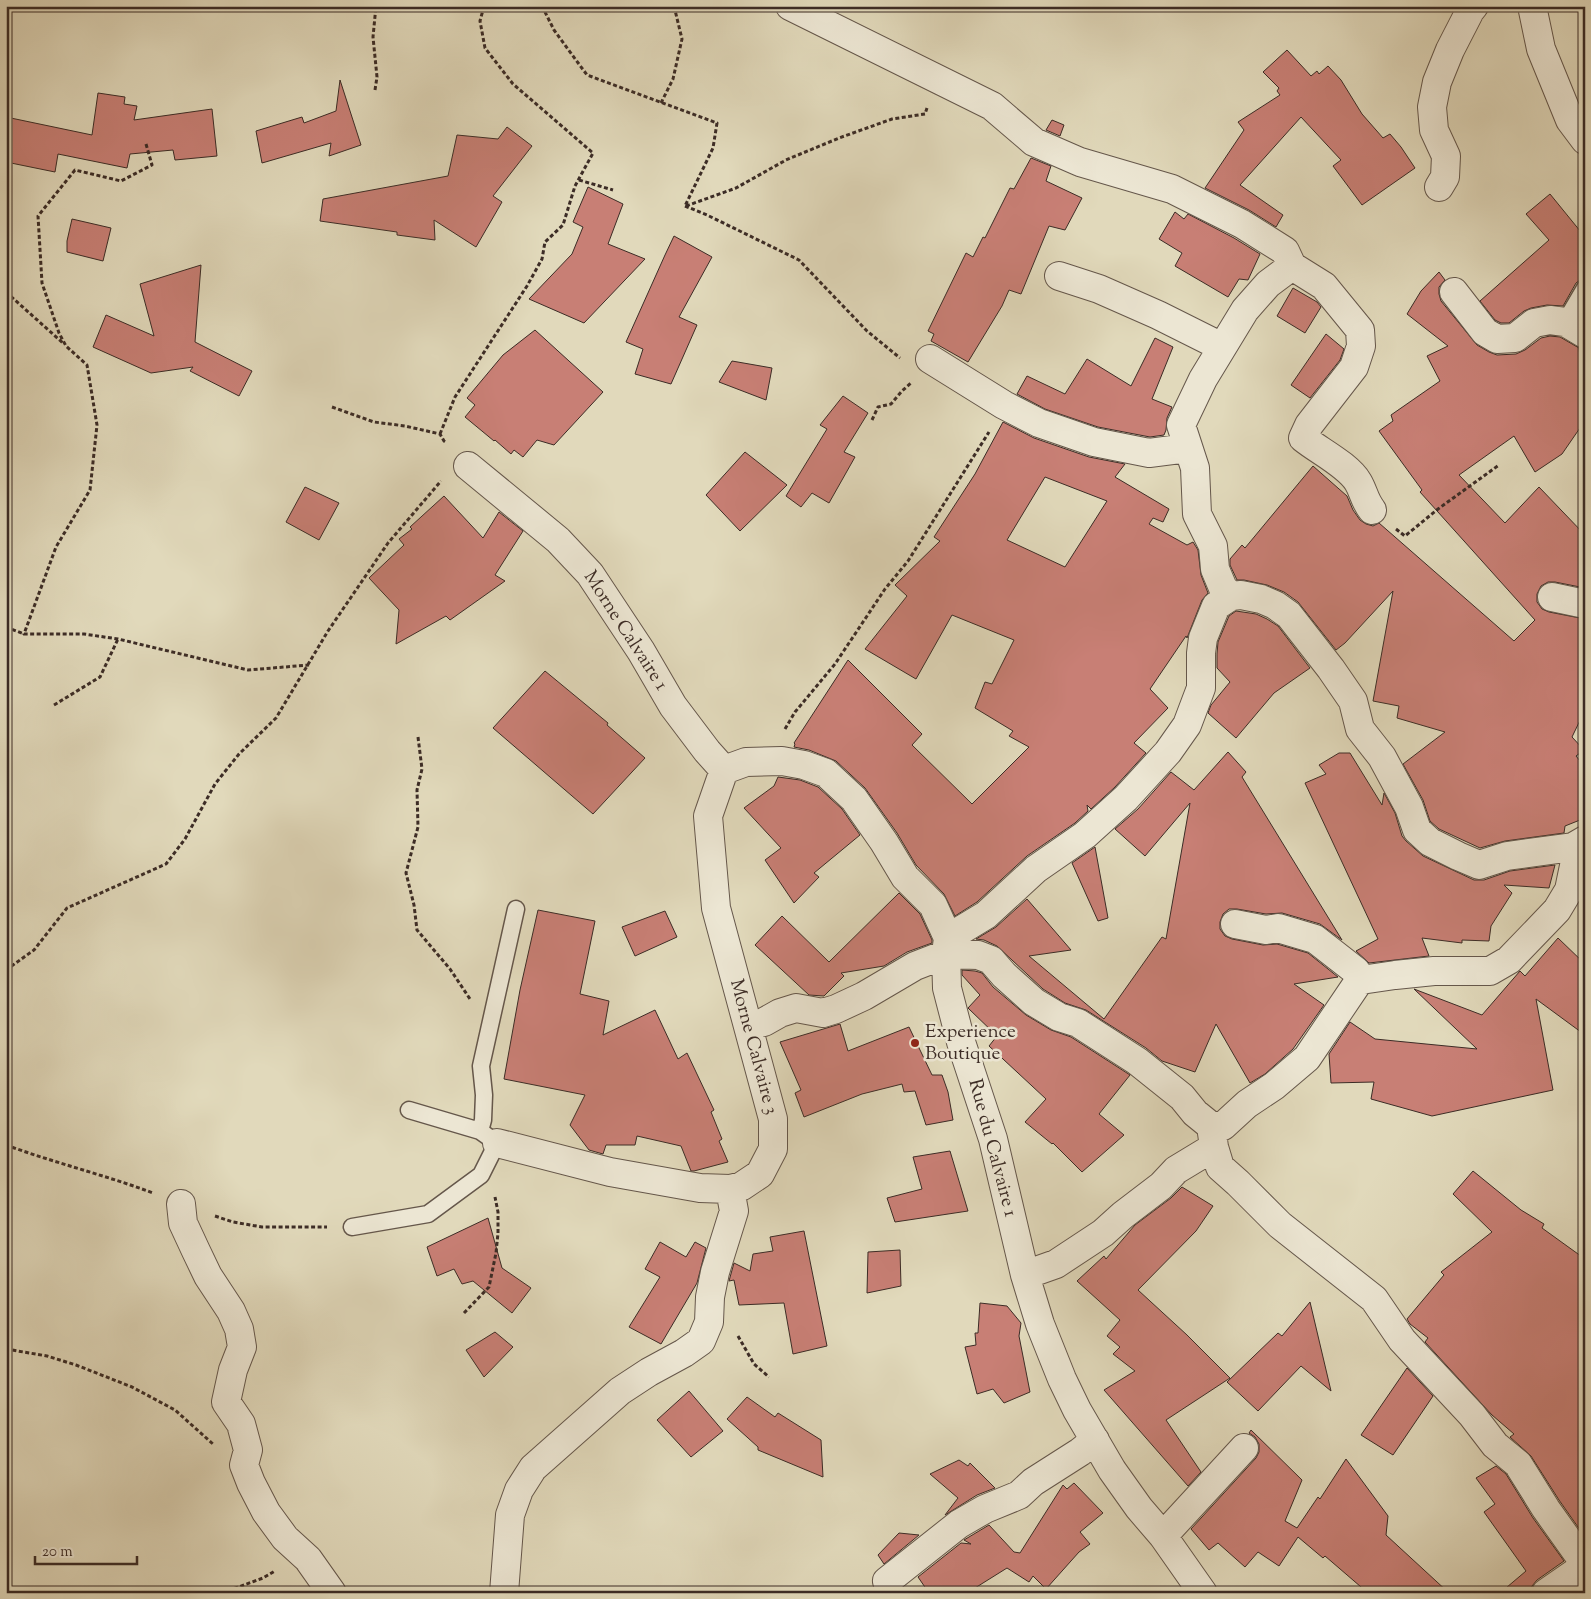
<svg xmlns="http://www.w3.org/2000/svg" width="1591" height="1599" viewBox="0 0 1591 1599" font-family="'Sorts Mill Goudy',serif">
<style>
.building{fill:#c87f75;stroke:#3c2c26;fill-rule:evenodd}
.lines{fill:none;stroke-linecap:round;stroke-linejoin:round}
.service-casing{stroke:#65574b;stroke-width:19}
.minor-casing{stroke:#65574b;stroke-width:30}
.path{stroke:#3c2c26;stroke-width:3;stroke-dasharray:4 2.5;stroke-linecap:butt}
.service{stroke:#ece6d3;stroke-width:16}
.minor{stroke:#ece6d3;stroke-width:28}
.poi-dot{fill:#8f2418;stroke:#ece6d3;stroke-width:2}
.labels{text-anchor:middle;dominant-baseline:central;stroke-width:5;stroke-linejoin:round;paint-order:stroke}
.street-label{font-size:19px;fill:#3c2c26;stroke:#ece6d3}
.poi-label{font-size:19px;fill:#3c2c26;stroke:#ece6d3;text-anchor:start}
</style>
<rect width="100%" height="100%" fill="#e1d9bb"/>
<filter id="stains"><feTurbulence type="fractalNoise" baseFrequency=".004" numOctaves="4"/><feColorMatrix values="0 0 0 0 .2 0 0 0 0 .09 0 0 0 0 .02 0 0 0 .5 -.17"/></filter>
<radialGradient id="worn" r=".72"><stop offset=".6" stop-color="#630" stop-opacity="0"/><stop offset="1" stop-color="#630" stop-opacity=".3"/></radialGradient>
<path class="building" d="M1287,50L1311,76L1317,71L1319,74L1328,66L1341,80L1362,114L1383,138L1390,134L1401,147L1415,168L1362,205L1333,166L1341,160L1301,117L1240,185L1283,215L1276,227L1249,210L1205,188L1244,130L1238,122L1280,95L1277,91L1279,88L1263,72Z
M340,80L361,145L329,156L331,143L262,163L256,131L302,117L304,123L336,111Z
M98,93L125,97L124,104L137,106L134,120L212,109L217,156L175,160L173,150L130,154L127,168L58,154L55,172L6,162V117L92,135Z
M1052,120L1064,125L1060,136L1046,130Z
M507,127L532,146L493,196L502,202L476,247L434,220L435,240L397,235V232L320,221L323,199L448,176L457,135L498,139Z
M1031,158L1051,166L1046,181L1082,198L1065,230L1049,226L1021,294L1009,290L1002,306L968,362L931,341L934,334L928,331L966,253L973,257L983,237L985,238L1010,188L1014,189Z
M588,187L623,204L608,244L645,259L584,323L529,299L572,254L583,227L573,222Z
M1550,194L1585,237V278L1580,280L1576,283L1563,306L1547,305L1531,308L1524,311L1509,323H1501L1495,320L1480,301L1549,240L1526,214Z
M1175,212L1184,219L1188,214L1234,238L1260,254L1248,280L1239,279L1228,297L1175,266L1182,253L1159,239Z
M72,219L111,228L103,261L67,252V241Z
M674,236L712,257L679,317L697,325L671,384L635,374L643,349L626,342L665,255Z
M201,265L195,342L252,371L239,396L190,371L193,367L151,373L93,347L106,315L154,336L140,284Z
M1439,272L1445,280L1439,287V294L1441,301L1477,345L1489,352L1497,355L1516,354L1525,350L1541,338L1550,336L1560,337L1579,348L1584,394L1582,425L1562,454L1535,472L1514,436L1459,475L1505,523L1539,487L1585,535V588L1555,582H1548L1541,586L1537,594V602L1542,609L1549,612L1585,619V710L1572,737L1584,750L1576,756L1585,767V818L1565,826L1564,833L1505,841L1480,848L1439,829L1430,821L1423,800L1403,764L1445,732L1397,718L1399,706L1373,701L1393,591L1345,643L1336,650L1298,602L1284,592L1267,585L1244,580H1237L1230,565V559L1242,545L1245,548L1313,466L1347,496L1353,510L1360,520L1366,524L1373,526L1379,523L1514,641L1535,620L1420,492L1422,490L1379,431L1393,421L1391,415L1440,381L1427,356L1448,346L1407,314L1421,291Z
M1293,288L1317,302L1321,307L1305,333L1277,316Z
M535,330L603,392L554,445L537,440L523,457L514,450L511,454L495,440L494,441L465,417L475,405L467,398L503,355Z
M1326,334L1344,349L1340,360L1310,398L1291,385Z
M1155,338L1173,347L1152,399L1172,407L1167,418L1166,430L1164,435L1150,437L1098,427L1045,409L1017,394L1027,376L1065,394L1087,359L1131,386Z
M732,361L772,368L766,400L719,382Z
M843,396L868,413L844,452L855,457L829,503L812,493L801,507L786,496L827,429L820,425Z
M1003,422L1034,438L1089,457L1125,464L1115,477L1169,509L1163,522L1153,518L1149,524L1187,545L1193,542L1198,550L1201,575L1208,593L1202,600L1187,638L1186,636L1150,689L1168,708L1134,743L1146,753L1115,787L1091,809L1087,805L1088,811L1075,823L1027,856L977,902L955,916L944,894L916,865L897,833L865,788L836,761L809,750L794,747L795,744L794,743L848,660L922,734L912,745L972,804L1029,747L1009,736L1013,731L975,708L985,682L992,684L1014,640L952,615L916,679L865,649L907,596L895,585L940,541L934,537L975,474ZM1045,477L1107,501L1065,567L1007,540Z
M745,452L787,485L740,531L706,495Z
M305,487L339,503L319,540L286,522Z
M444,496L483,538L499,512L523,531L495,575L505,581L450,620L446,616L396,644L399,610L369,578L404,545L399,539L412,529L410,527Z
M1236,611L1256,614L1267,619L1278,626L1310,668L1274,693L1236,738L1208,713L1211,705L1230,682L1217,668V654L1218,642L1229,616Z
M545,671L608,723L607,725L645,758L593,814L493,728Z
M1228,752L1246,772L1242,777L1342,940L1320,924L1282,913L1266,914L1237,909H1229L1223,914L1220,922V929L1225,936L1232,939L1263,945L1277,944L1308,953L1338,977L1294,984L1324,1005L1293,1049L1265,1074L1250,1083L1216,1024L1195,1072L1162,1061L1146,1048L1086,1010L1065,1003L1043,989L997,946L984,940L976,939L996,927L1027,899L1071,950L1029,956L1104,1019L1162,937L1166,939L1190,803L1145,856L1115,829L1138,809L1171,772L1194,790Z
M1339,753H1350L1382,805L1384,793L1395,813L1402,836L1406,841L1423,856L1474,880H1484L1510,871L1555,865L1549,888L1504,885L1512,893L1491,926L1489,941L1462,940V943L1422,938L1429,956L1369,963L1356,951L1378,939L1305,783L1326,774L1319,765Z
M778,777L800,780L818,787L842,809L860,835L814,873L819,877L794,903L765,860L781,848L744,808L774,786Z
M1095,847L1108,918L1098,921L1072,863Z
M899,893L920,914L932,940V943L907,952L884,966L841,973L844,976L824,996L809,995L755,945L782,916L829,962Z
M538,910L595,921L580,994L609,1001L603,1035L655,1010L678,1059L687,1053L714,1110L711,1112L722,1139L719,1141L728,1162L694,1171H691L681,1146L637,1136L635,1145H606L603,1154L589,1150L570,1125L585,1095L504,1079L520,990Z
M665,911L677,937L635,956L622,927Z
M1558,938L1585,964V1035L1536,999L1553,1090L1432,1116L1371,1099L1374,1082L1331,1083L1329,1054L1350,1022L1375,1039L1477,1049L1414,989L1482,1015L1520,971L1525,976Z
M962,970L975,971L982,973L993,987L1026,1015L1051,1030L1071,1037L1130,1075L1099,1114L1124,1135L1082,1172L1053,1143L1052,1144L1025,1122L1046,1099L989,1046L997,1036L969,1009L968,1008L980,995L962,975Z
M840,1024L848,1051L909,1027L932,1075H942L948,1092L953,1120L926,1125L915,1091L904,1092L902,1084L862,1094L804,1117L795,1093L801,1090L780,1042Z
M950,1151L968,1211L895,1222L887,1198L922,1189L913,1157Z
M1473,1171L1521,1210L1544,1224L1542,1228L1585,1259V1537L1559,1500L1531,1456L1510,1437L1514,1434L1492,1415L1425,1342L1428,1338L1410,1324L1407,1319L1444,1275L1441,1272L1492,1232L1453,1194Z
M1182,1187L1213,1206L1196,1231L1138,1290L1187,1335L1230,1378L1166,1420L1201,1472L1188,1486L1104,1390L1135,1371L1113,1354L1120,1347L1107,1336L1120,1320L1077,1281L1104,1256L1106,1259L1135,1225L1171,1198Z
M488,1218L502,1268L531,1288L512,1313L473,1281L462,1284L454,1269L437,1276L427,1247Z
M804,1231L827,1346L793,1354L784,1303L739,1305L734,1280L729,1281L734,1263L750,1271L753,1254L773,1251L770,1237Z
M660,1242L686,1257L695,1242L706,1248L697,1283L661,1344L629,1327L660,1277L645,1269Z
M900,1250L901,1286L867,1293L868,1252Z
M1310,1302L1331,1391L1301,1366L1258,1411L1227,1382L1278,1333L1282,1336Z
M980,1303L1007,1306L1021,1323L1019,1336L1030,1392L1004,1403L993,1389L977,1394L965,1347L976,1345L975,1333H978Z
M495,1332L513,1347L484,1377L466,1350Z
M1407,1368L1433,1396L1393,1455L1361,1435Z
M689,1391L723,1431L691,1457L657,1420Z
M747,1397L775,1417L778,1413L821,1440L823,1477L758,1450V1447L727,1419Z
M1251,1430L1302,1480L1285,1521L1297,1528L1318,1497L1320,1499L1346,1459L1388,1516L1386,1535L1449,1593H1368L1325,1556L1323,1558L1298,1537L1279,1566L1258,1552L1245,1567L1218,1543L1209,1550L1191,1529L1256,1458L1259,1452V1444L1255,1437L1249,1433Z
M959,1460L968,1466L970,1463L995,1488L977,1495L945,1515L958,1498L930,1474Z
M1496,1466L1506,1474L1533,1518L1564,1561L1537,1580L1532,1586L1531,1593H1500L1526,1571L1484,1512L1495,1504L1476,1478Z
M1074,1483L1103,1513L1080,1532L1090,1544L1079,1552L1046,1589L1033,1576L1029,1582L1007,1568L967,1593H929L918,1577L961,1543L971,1544L964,1540L989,1525L1014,1552L1020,1553L1063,1485L1067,1489Z
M899,1533L919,1535L884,1564L878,1555Z"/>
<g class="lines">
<g class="service-casing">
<path id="service" d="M1565,322L1585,288
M480,1131L483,1120L484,1095L481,1066L516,909
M352,1227L428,1214L481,1175L497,1143L480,1131L409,1110"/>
</g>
<g class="minor-casing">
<path id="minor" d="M790,6L992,106L1034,142L1080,162L1172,189L1242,224L1285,251L1292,266L1324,286L1360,330L1361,346L1354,367L1309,425L1303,438C1319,451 1348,465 1358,482C1364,492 1364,500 1372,510
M1532,6L1541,49L1570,120L1585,140
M1439,187L1445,177L1446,156L1434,130L1432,107L1437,82L1450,50L1470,11L1474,6
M1059,276L1099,289L1158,315L1222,347
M1454,292L1485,332L1497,339L1515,338L1534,323L1550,320L1565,322L1585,334
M930,359L1004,405L1039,423L1094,442L1149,453L1188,448
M468,466L558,540L590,574L641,651L673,706L707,751L724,770
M1231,596L1223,588L1215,569L1213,546L1197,514L1195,468L1181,425L1203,379L1245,310L1268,284L1292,266
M1552,597L1585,604
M724,770L746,762L782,761L804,765L826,773L854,799L884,842L905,877L933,905L948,938L946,954L947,988L961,1042L993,1139L1025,1275L1040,1324L1062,1379L1077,1410L1112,1470L1139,1508L1163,1536L1203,1593
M1235,924L1266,930L1278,928L1315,939L1356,971L1361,980
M948,938L986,915L1036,869L1085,835L1126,798L1168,752L1187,725L1201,688V653L1203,638L1216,606L1231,596L1241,595L1261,599L1275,605L1289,615L1331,669L1353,701L1360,729L1382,757L1409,807L1417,830L1430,842L1458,856L1479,865L1507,856L1573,847L1585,840
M748,1026L764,1022L780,1013L796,1008L823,1013L836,1009L864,996L915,966L946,954L978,955L991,960L1004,975L1034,1002L1059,1017L1078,1023L1137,1061L1182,1097L1195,1113L1211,1126L1214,1147L1220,1167L1238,1183L1280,1225L1374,1299L1402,1340L1472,1415L1495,1445L1518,1464L1546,1509L1585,1564
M1211,1126H1223L1247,1104L1274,1086L1307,1058L1357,984L1361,980L1395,975L1434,971H1490L1509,960L1557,910L1569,890L1575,861L1573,847
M497,1143L610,1172L700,1188L730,1189L742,1186L760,1174L773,1149V1119L716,908L708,816L724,770
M181,1204L183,1223L196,1251L208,1276L231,1311L239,1329L242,1347L233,1370L226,1402L241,1424L248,1450L244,1465L251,1483L266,1512L285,1538L308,1559L332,1593
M1025,1275L1056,1264L1103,1233L1123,1215L1161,1186L1176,1170L1214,1147
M1163,1536L1244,1448
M504,1593L510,1515L519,1490L533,1468L620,1391L649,1372L684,1353L701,1341L709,1322L710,1297L715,1272L734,1211L730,1189
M890,1593L887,1581L959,1524L985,1509L1019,1495L1033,1482L1080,1452L1095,1440
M1546,1593L1585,1566"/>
</g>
<path class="path" d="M542,6L554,30L587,75L717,123L713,148L685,206
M375,90L377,77L373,37L376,6
M661,103L673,79L682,39L674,6
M146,144L152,165L121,181L75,170L38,216L42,283L59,333L66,346L87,365L97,425L90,490L56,547L24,634H84L118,639L248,670L309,665
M579,180L613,190
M685,206L707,215L799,260L867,331L900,358
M686,206L736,188L786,160L839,138L892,119L925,114L927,108
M6,292L64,344
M332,407L374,422L405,426L440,434L444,441L447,443
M872,420L878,407L891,404L902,391L911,383
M440,434L455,397L527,286L542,259L545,242L563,225L575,186L593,153L513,84L485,48L480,21L484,6
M1396,529L1405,536L1438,509L1499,465
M6,627L24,634
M54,705L100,677L118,639
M785,729L795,712L835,664L885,589L908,561L989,432
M418,737L422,769L417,790L418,827L406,873L414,905L417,930L450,969L470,999
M6,970L34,950L67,908L166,864L185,839L215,784L239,754L276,718L328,631L388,543L441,481
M6,1145C55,1163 105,1175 153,1193
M215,1216L233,1222L262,1227H327
M464,1313L489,1287L496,1253L498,1233V1212L495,1197
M738,1336L754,1364L769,1377
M6,1349L47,1356L76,1365L132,1387L175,1410L213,1444
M222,1593L263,1578L275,1571"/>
<use href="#service" class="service"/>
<use href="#minor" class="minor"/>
</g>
<circle class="poi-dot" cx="915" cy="1043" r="5"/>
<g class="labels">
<g class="street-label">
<text transform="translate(625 631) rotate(57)">Morne Calvaire 1</text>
<text transform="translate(753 1047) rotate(75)">Morne Calvaire 3</text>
<text transform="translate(992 1148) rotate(75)">Rue du Calvaire 1</text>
</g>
<g class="poi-label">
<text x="925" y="1032">Experience<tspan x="925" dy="22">Boutique</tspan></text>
</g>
</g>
<rect width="1591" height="1599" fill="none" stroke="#e1d9bb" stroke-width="25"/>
<rect x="8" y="8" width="1576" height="1584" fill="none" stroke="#3c2c26" stroke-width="2.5"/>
<rect x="12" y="12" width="1566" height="1574" fill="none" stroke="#3c2c26"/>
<path d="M35 1556v8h102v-8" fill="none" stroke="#3c2c26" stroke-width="2.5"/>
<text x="42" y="1556" font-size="15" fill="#3c2c26" stroke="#ece6d3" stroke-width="4" paint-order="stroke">20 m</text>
<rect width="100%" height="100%" filter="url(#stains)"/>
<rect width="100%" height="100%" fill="url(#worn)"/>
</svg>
